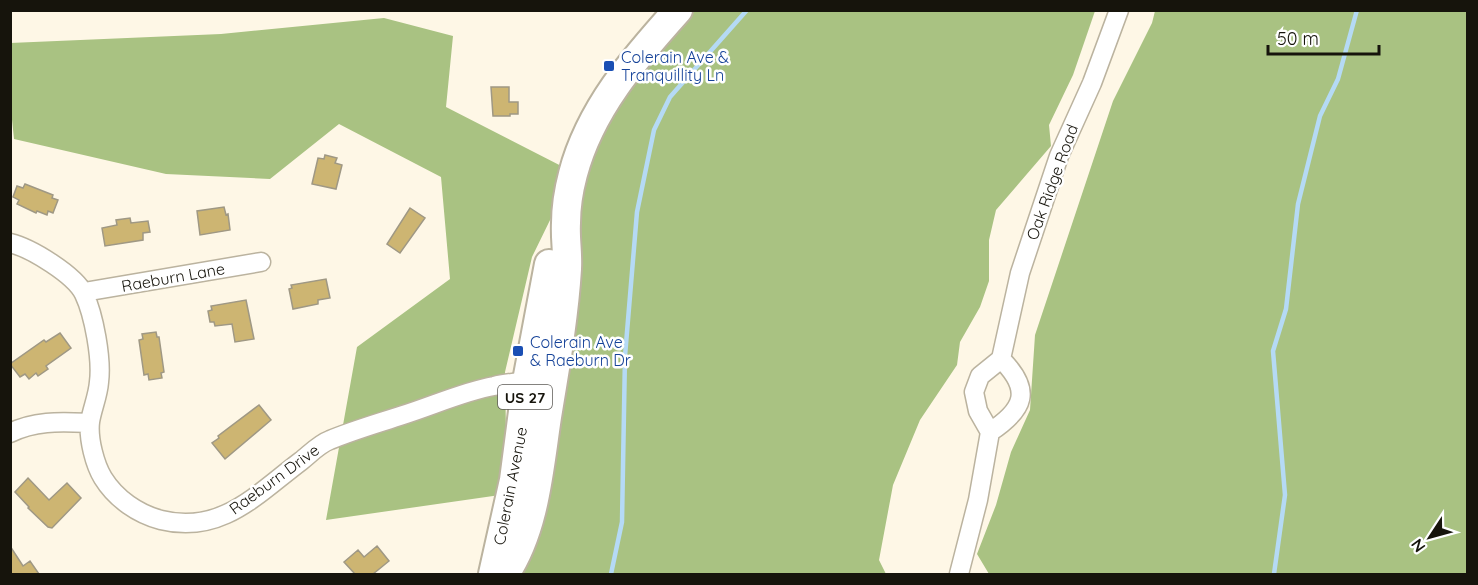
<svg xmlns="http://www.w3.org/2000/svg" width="1478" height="585" viewBox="0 0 1478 585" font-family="Quicksand,sans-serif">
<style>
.forest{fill:#a9c282}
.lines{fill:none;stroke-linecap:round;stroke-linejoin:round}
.stream{stroke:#b5daf5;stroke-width:4.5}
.building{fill:#cdb572;stroke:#9f9884;stroke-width:1.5}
.street-casing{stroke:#bbb39f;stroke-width:21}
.primary-casing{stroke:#bbb39f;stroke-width:32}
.street{stroke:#fff;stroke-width:18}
.primary{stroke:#fff;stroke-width:28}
.transit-dot{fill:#1a4fb4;stroke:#fff;stroke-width:2}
.labels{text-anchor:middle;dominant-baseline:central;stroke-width:5;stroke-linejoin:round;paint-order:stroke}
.shield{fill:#fff;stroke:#5c5a55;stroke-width:1.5}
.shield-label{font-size:15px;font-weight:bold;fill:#16140c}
.transit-label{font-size:16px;fill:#164399;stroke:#fff;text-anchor:start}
.street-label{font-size:16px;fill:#16140c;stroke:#fff}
</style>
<rect width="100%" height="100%" fill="#fef7e6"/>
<path class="forest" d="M678,11H1095L1073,75L1049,125L1051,146L996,210L989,240V281L980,307L960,342L957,365L920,420L893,485L879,560L886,574H505L572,175L532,257L505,372L507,494L326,520L357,347L450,279L441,177L339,124L270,179L166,174L14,139L10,100V43L221,34L384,18L453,36L446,107L573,172Z
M1155,11H1467V574H989L977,554L996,505L1011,452L1030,410L1035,335L1113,101L1152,23Z"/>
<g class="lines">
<path class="stream" d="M611,574L622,522L625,356L637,212L654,130L670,97L747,10
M1274,574L1285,495L1273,351L1286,309L1298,204L1320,116L1338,79L1357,10"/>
</g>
<path class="building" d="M491,87H509V102H518V114H510V116H493Z
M325,155L337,158L335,163L342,165L336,189L312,184L318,158L324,159Z
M25,184L53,195L52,198L58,200L53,213L48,211L47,215L37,211L36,213L17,204L19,200L13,197L17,186L23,188Z
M224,207L226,215L228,214L230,230L200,235L197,211Z
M410,208L425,218L400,253L387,244Z
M130,218L131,223L148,221L150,232L143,233V240L105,246L102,228L117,225L116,220Z
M326,279L330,298L318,300V304L293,309L289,289L292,288L291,285Z
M246,300L254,339L235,342L232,324L215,326L214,322H210L208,311L212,310L211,306Z
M156,332L157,337H159L164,372L161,373L162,378L149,380L148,374L144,375L139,340L143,339L142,334Z
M60,333L71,348L46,366L48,369L38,376L36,373L29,379L25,374L20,377L10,364L44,340L46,342Z
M259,405L271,420L225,459L212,443L219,438L218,436Z
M28,478L49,500L67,483L81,498L52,528L48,527L28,508L29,507L15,492Z
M10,546L23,566L30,561L39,574H10Z
M377,546L389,561L373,574H355L344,562L358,550L364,557Z"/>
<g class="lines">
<g class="street-casing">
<path id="street" d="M10,243C31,248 75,275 84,294C94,315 102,359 99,382C98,396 92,409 90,422C88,439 95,465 103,478C116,499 138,514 161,520C221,535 257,494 301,461C310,454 319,444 330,440C354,430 379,423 403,415C432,406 465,391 494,386C507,383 521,382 534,380
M84,292L261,262
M1001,359C1032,390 1025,409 990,432L978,411L974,392L980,376L1001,359L1020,273L1059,156L1092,83L1119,10
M10,433C36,420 62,422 90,423
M959,574L978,500L990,432"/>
</g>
<g class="primary-casing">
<path id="primary" d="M493,574L514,480L527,381L549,264
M505,574C535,529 539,470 547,417C555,368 564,318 567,269C568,253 565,238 566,223C566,207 569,189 573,174C590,109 634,59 678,10"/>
</g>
<use href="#street" class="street"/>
<use href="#primary" class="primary"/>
</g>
<g class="transit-dot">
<rect x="603" y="60" width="12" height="12" rx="3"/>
<rect x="512" y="345" width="12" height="12" rx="3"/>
</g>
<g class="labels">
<rect class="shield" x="498" y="385" width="54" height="24" rx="4.5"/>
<g class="shield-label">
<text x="525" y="397">US 27</text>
</g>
<g class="transit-label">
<text x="621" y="57">Colerain Ave &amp;<tspan x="621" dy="18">Tranquillity Ln</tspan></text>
<text x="530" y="342">Colerain Ave<tspan x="530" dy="18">&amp; Raeburn Dr</tspan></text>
</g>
<g class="street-label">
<text transform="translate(1052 182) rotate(-70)">Oak Ridge Road</text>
<text transform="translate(173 277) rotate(-10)">Raeburn Lane</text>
<text transform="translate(274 479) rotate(-36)">Raeburn Drive</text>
<text transform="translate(510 486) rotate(-79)">Colerain Avenue</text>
</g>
</g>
<rect width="1478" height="585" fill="none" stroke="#16140c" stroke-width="24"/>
<g transform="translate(1430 537) rotate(234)" stroke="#ffffff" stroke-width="4.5" paint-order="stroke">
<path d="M0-4.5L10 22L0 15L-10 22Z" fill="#16140c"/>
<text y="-9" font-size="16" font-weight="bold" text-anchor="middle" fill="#16140c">N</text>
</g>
<path d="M1268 45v9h111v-9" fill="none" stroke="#16140c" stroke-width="3"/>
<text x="1277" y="45" font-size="18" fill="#16140c" stroke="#ffffff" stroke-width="4.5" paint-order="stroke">50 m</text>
</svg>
